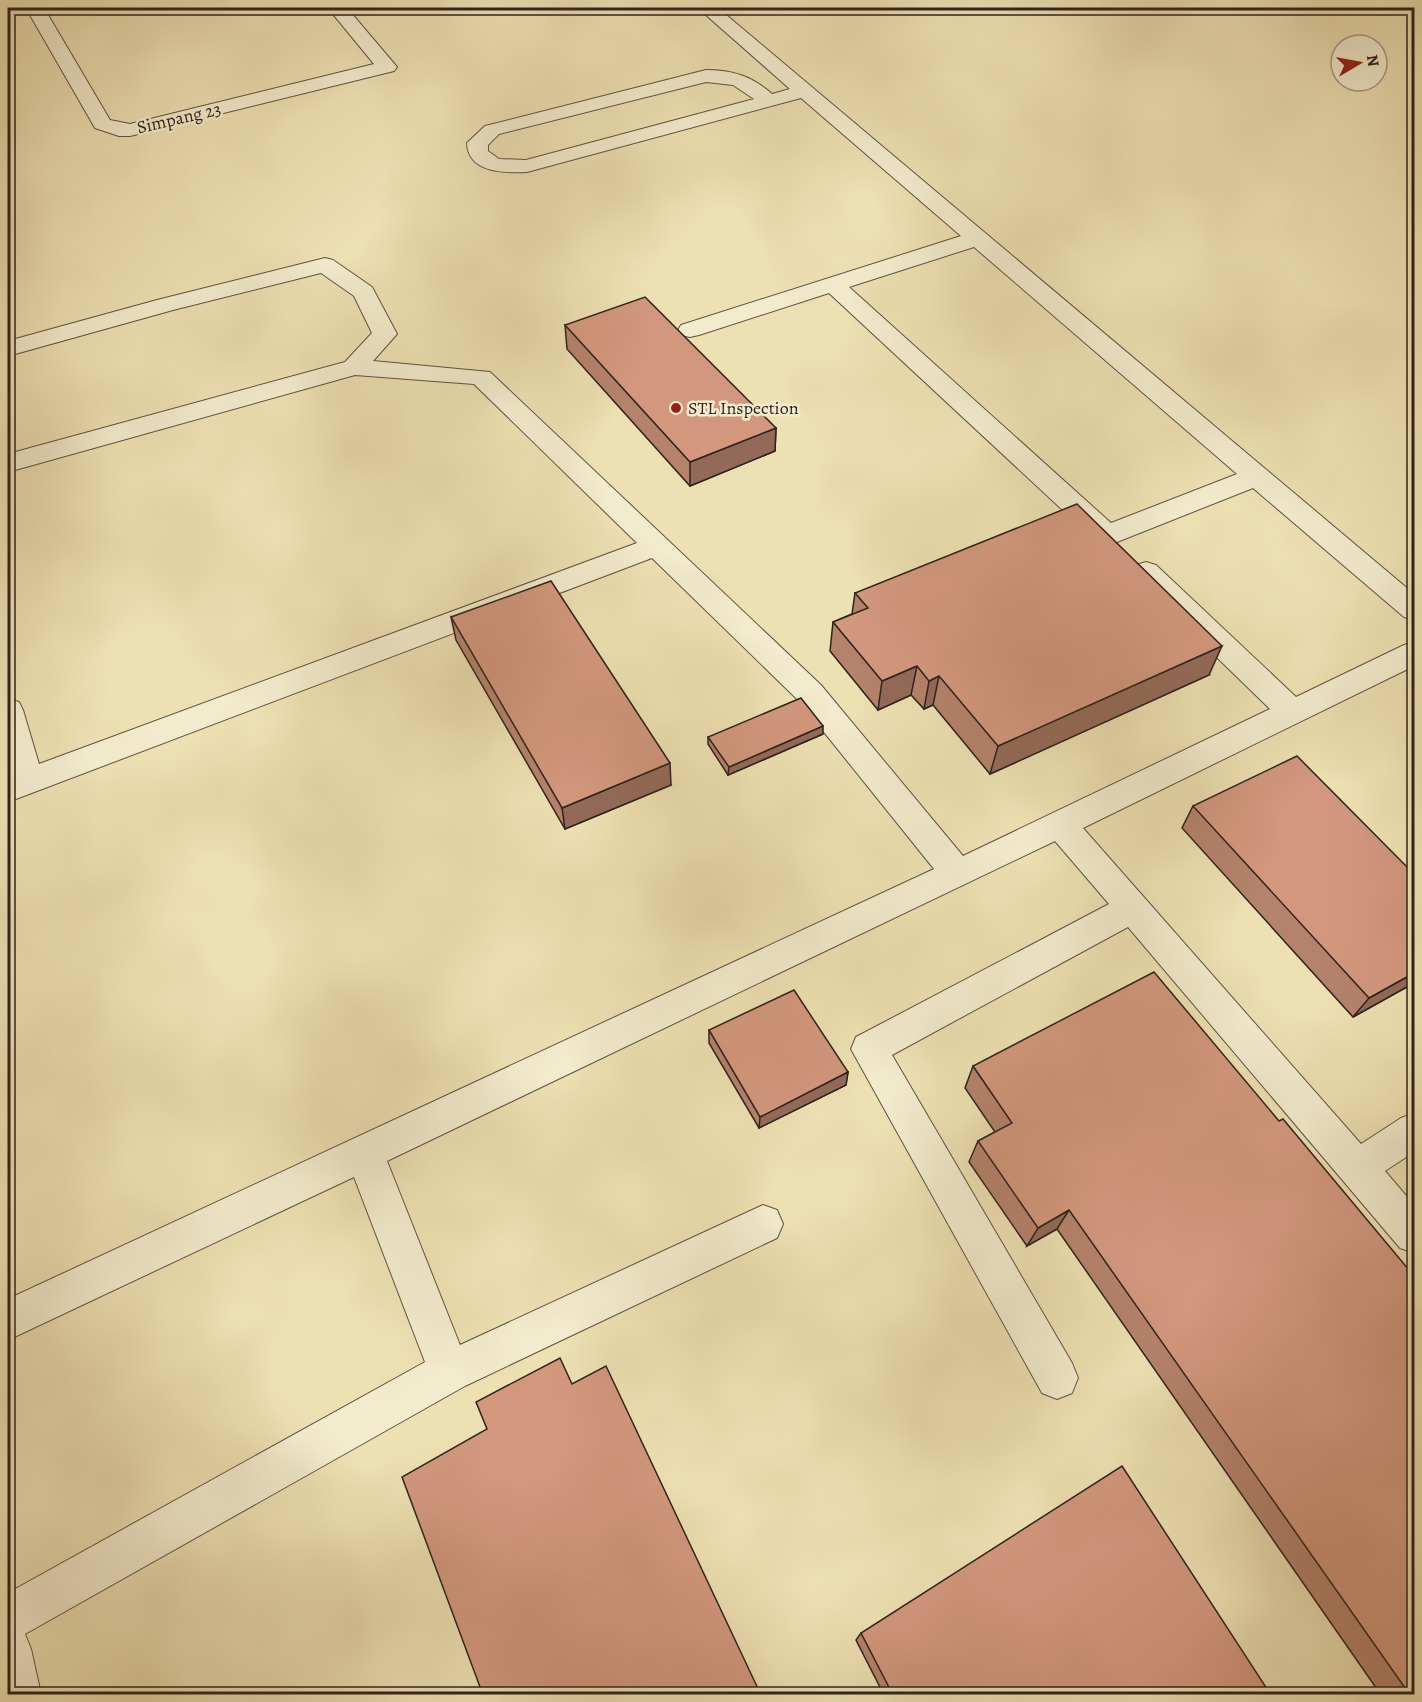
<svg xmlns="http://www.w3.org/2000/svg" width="1422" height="1702" viewBox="0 0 1422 1702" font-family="Alegreya,serif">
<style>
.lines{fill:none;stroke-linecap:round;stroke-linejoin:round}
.minor-casing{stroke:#5e5242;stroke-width:2}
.minor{fill:#f3ebcd;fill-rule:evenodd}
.wall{fill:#b5826c;stroke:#2f221c;stroke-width:1.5}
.shaded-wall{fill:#936a58;stroke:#2f221c;stroke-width:1.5}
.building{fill:#d2977d;stroke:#2f221c;stroke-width:1.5}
.poi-dot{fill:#8f2418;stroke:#f3ebcd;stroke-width:2}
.labels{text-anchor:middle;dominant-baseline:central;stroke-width:5;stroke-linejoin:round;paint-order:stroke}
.far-street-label{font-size:18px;fill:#2f221c;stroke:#f3ebcd}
.far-poi-label{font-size:18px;fill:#2f221c;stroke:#f3ebcd;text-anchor:start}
</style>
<rect width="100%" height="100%" fill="#ede0b2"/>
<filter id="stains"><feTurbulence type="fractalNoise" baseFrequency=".00333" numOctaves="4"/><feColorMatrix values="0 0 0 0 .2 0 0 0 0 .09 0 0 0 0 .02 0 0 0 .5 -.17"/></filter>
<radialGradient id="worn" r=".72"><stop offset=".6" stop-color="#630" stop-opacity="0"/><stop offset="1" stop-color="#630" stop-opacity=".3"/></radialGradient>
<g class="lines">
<g class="minor-casing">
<path id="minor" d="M26,8H44L110,120L130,124L374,64L328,8H347L397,67L394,71L130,136H119L95,128Z
M698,8H718L1414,594V620L1404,617L1253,488L1117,542L1107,544L1097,542L829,293L699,335L690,337L681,335L678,330L681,325L961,236L801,98L527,172C504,173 468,173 467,143L485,126L706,70C732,70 752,76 772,94L790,89ZM706,82L733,85L754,99L526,160L499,159L488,151V145L499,134ZM974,247L1237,474L1111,523L849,287Z
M325,258L333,260L372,287L397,334L373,361L490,372L821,685L963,856L1270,709L1136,579L1132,572L1136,565L1146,562L1156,565L1296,697L1404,645L1414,642V666L1083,828L1361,1144L1401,1118L1414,1113V1152L1385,1171L1414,1205V1253L1400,1248L1128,927L892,1055L1072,1363L1078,1378L1072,1393L1057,1399L1042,1393L851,1049L856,1037L1109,904L1055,841L387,1161L460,1345L763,1205L777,1210L783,1224L777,1238L465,1386L25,1634L31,1649L41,1694H8V1593L425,1362L354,1177L8,1340V1299L934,869L799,701L652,558L8,802V776L10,775L8,765V699L19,702L23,710L39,764L637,543L474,384L355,375L8,472V454L345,362L372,333L354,296L321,273L173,310L8,356V341L157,300Z"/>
</g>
<use href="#minor" class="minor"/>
</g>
<path class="wall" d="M565,325L776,428L775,451L690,486L567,349Z
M855,593L1209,675L990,774L933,705L924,709L911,695L878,710L830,651L833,622L852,614Z
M451,617L671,785L565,829L456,640Z
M823,734L728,775L708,744V737Z
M1193,806L1414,983L1353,1017L1182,828Z
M709,1030L848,1072L846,1085L759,1128L709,1043Z
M973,1066L1414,1695H1381L1057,1229L1027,1246L969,1162L978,1141L995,1132L965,1088Z
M861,1633L1271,1695H884L856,1640Z"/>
<path class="shaded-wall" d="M776,428L775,451L690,486V462Z
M1222,646L1209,675L990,774L998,746Z
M917,666L911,695L878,710L882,681Z
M939,676L933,705L924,709L929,681Z
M823,726V734L728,775L729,767Z
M670,763L671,785L565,829L562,808Z
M1414,973V983L1353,1017L1369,998Z
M848,1072L846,1085L759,1128L760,1117Z
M1069,1210L1057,1229L1027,1246L1038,1228Z"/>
<path class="building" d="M645,297L776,428L690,462L565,325Z
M1077,504L1222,646L998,746L939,676L929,681L917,666L882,681L833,622L868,608L855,593Z
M551,581L670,763L562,808L451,617Z
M801,698L823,726L729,767L708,737Z
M1297,756L1414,874V973L1369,998L1193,806Z
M1154,972L1279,1121L1283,1119L1414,1276V1695H1410L1069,1210L1038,1228L978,1141L1012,1123L973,1066Z
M794,990L848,1072L760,1117L709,1030Z
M560,1358L572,1384L606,1366L761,1695H483L402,1477L487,1429L476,1402Z
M1122,1466L1271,1695H893L861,1633Z"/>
<circle class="poi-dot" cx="676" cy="408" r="6"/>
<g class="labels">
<g class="far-street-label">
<text transform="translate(179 118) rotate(-13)">Simpang 23</text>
</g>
<g class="far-poi-label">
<text x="688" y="408">STL Inspection</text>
</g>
</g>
<rect width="1422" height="1702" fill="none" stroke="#ede0b2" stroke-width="30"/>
<rect x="9" y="9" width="1404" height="1684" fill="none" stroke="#2f221c" stroke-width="3"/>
<rect x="15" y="15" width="1392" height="1672" fill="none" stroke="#2f221c" stroke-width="1.5"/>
<g transform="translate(1359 63) rotate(80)"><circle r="28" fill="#f3ebcd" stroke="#a59b86" stroke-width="1.5"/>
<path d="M0-4.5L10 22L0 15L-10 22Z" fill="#8f2418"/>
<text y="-9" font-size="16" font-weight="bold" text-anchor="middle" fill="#2f221c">N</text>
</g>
<rect width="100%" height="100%" filter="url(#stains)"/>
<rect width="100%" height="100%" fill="url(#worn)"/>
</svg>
